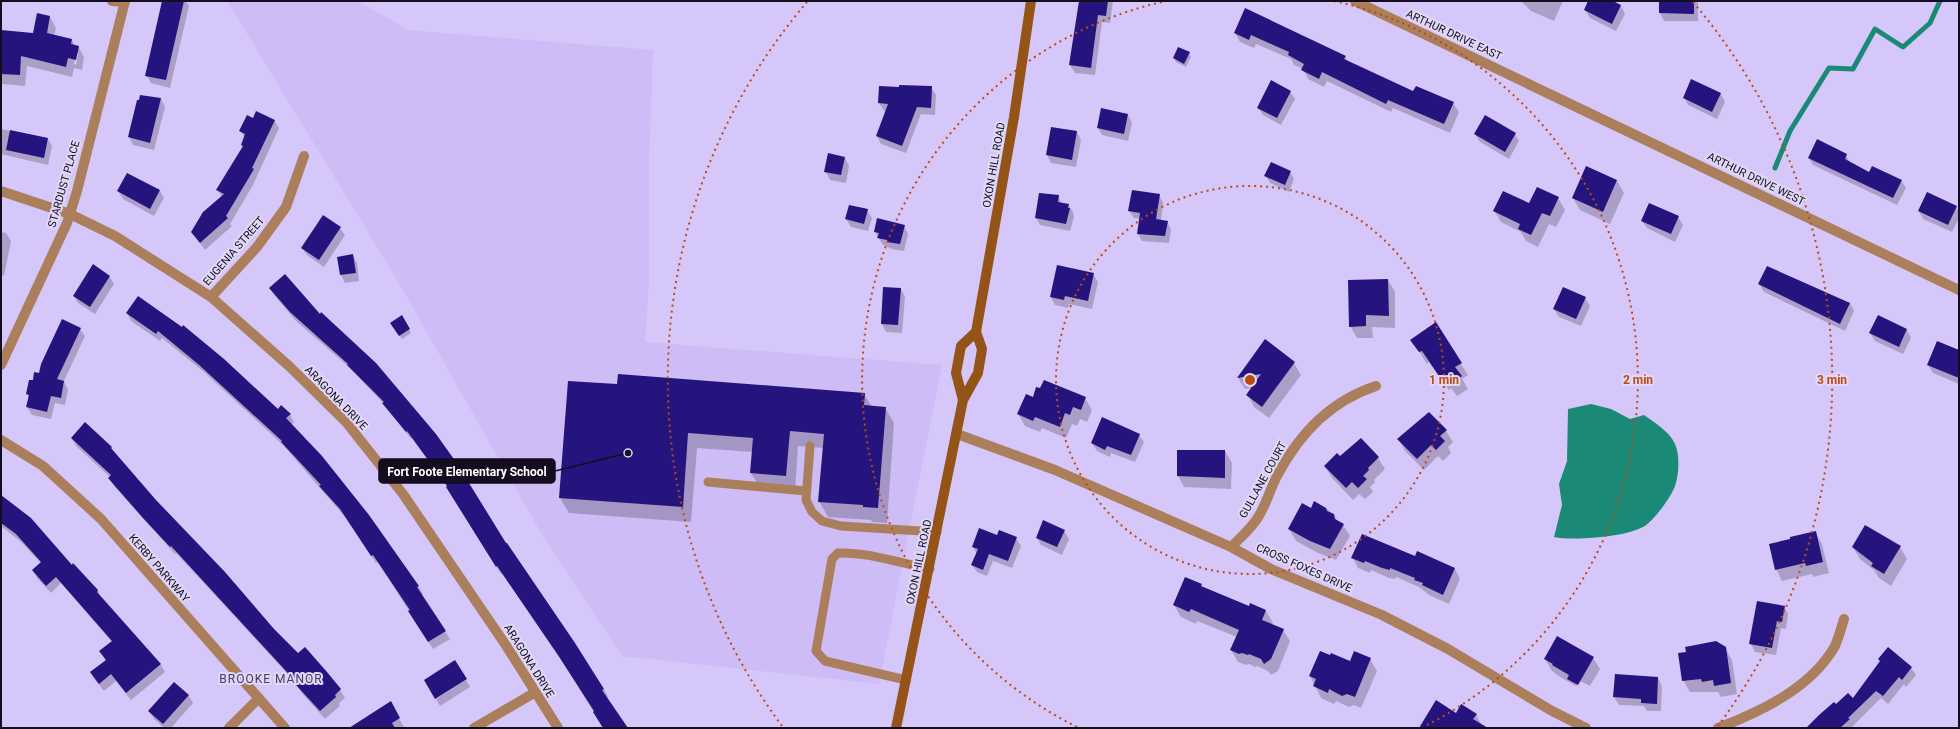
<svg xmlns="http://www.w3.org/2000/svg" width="1960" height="729" viewBox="0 0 1960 729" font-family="Roboto,sans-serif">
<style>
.built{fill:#cdbcf6}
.water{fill:#1a8976}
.shadow{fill:#0003;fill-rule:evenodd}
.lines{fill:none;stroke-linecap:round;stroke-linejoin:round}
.stream{stroke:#1a8976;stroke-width:5}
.building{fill:#25147e}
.service{stroke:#ab7e5c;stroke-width:9}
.minor{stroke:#ab7e5c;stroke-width:10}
.secondary{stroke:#955417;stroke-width:10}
.ring{fill:none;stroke:#bd4a10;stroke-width:2;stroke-dasharray:2 4}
.labels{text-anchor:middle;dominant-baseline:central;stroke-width:4;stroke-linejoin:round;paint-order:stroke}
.street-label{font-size:11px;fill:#130d1f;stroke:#e1d8f7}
.neighbourhood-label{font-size:12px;letter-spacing:1px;fill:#473a64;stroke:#e1d8f7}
.centre{fill:#bd4a10;stroke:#e1d8f7;stroke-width:2}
.ring-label{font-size:12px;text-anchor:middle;font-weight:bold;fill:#bd4a10;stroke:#e1d8f7;stroke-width:4;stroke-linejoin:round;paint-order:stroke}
.leader{fill:none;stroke:#130d1f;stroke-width:1.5}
.callout-dot{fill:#130d1f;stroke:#e1d8f7;stroke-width:1.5}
.callout{fill:#130d1f;stroke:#130d1f;stroke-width:1.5}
.callout-label{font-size:12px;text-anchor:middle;font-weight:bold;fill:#fff}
</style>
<rect width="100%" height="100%" fill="#d6c7fb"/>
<path class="built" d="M227,1H358L408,30L653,50L649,164V283L645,342L942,365L879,684L622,656L541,533L396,278Z"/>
<path class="water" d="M1591,404L1611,409L1630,419L1644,415C1655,423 1669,431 1675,444C1680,455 1679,475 1675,486C1671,497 1654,521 1643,527C1625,537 1574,541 1554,537L1562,505L1559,484L1567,461L1568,409Z"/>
<path class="shadow" d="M164,1H186L189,6L170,88L151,83L146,75Z
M1080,1H1113L1110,23L1102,22L1095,75L1075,73L1070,65Z
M1521,1H1563L1554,21L1531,11Z
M1590,1H1610L1621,6L1625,14L1616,31L1590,18L1585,10Z
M1660,1H1698V21H1664L1660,13Z
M1246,9L1345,57L1348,62L1414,92L1453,103L1459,112L1450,133L1393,108L1391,112L1327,81L1324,87L1308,79L1303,69L1294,65L1291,59L1256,44L1254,48L1240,42L1235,33Z
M50,17L56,28L54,36L72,40L75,46H78L84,57L82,70L74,68L72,77L27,66L25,86L2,84L1,32L34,34ZM76,52L78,54L76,65L74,64Z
M1189,53L1191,57L1186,67L1176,62L1174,58Z
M1692,80L1721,94L1725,102L1717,119L1688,105L1684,97Z
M931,87L936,95L935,115L921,114L906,153L881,144L877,136L886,111H884L879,103Z
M1290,92L1295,99L1281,125L1263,115L1258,108Z
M141,96L161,99L165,107L154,150L133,145L129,137Z
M1101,110L1128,115L1132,123L1128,141L1102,135L1098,128Z
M253,119L274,120L279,128L253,185L230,224L232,226L205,250L192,232L222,197L218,190L243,147L242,144L245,138L241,131Z
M1,129L48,139L52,146L48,165L1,154Z
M1077,132L1081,140L1076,167L1051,163L1047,155Z
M1475,134H1515L1519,141L1509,159L1480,142Z
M1846,155L1850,163L1869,173L1901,180L1906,188L1897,205L1813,165L1809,158Z
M845,158L849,166L846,183L830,180L826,172Z
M1587,168L1617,181L1624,193L1610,224L1580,210L1573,198Z
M1290,172L1294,179L1289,192L1270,183L1266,176Z
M118,191H160L164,198L154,216L123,199Z
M1159,195L1163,203L1161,221L1167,222L1171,229L1169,243L1142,241L1138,234L1140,219L1134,218L1129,211Z
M1058,196L1062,204H1068L1073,212L1074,217L1070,231L1040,225L1036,218Z
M1558,198L1565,210L1556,227L1549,224L1538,247L1526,241L1521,232L1501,222L1494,210Z
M1956,207L1959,212V218L1952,232L1923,219L1919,211Z
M867,210L872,218L868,231L851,227L846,219Z
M1678,217L1683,225L1675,242L1647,228L1642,221Z
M904,226L908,234L904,251L892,249L883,245L875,232Z
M340,228L345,235L324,267L307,255L302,248Z
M1,232L6,233L11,241L4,276L1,275Z
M353,256L357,263L359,281L345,283L341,275Z
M1093,274L1098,282L1092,309L1069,304L1068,308L1055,305L1051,297Z
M285,275L506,545L604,689L608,697L606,698L627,728H604L563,663L502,573L501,574L448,487L412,438L411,439L384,404L350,368L295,320L275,296L270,288Z
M110,277L114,284L95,314L78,303L74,296Z
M1388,280L1395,292V328L1372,327L1373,338H1357L1350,326Z
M1759,284L1850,303L1854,311L1845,331L1764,292Z
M884,288L901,289L905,297L902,333L886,332L882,324Z
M138,297L278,410L290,415L294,422L291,425L418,586L423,594L421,595L450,639L433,649L378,562L376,563L345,517L283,445L204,372L162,338L160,341L131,321L127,313Z
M1585,298L1590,306L1581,326L1559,317L1554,309Z
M1878,316L1907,330L1911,338L1903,354L1875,341L1870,333Z
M401,317L411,333L402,339L392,323Z
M80,329L85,336L64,381L68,390L65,405L55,403L51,419L32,415L27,407L29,398L27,394L33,382Z
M1412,340L1452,350L1468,375L1462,379L1468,389L1457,396L1451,388L1449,390L1429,362L1427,364Z
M1265,341L1294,363L1301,375L1269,418L1254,407L1248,395L1252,388L1245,389L1238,378Z
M1959,351V384L1933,373L1928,365Z
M618,385L864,394L872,407L885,408L894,423L887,523L872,522L871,520L828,517L819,501L824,448L798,446L795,491L760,488L751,473L753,452L697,448L691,522L569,513L560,498Z
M1085,398L1092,410L1087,422L1080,419L1077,426L1072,424L1066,438L1042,428L1040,432L1025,426L1018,414Z
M1446,431L1453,442L1448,447L1451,453L1443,461L1438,456L1424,470L1405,451L1399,439Z
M1139,435L1144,442L1135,462L1111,453L1110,457L1097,451L1092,443Z
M72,438L111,447L115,455L156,501L274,629L298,654L305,648L340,690L345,698L339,703L340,706L325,719L301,692L297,684L176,553L175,554L114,486L110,477L76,446Z
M1225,451L1232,463L1231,489L1184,487L1178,476Z
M1340,458H1378L1385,469L1374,480L1375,482L1370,487L1373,492L1365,499L1359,494L1353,500L1332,478L1325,466Z
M1,497L98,591L101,599L161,665L165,672L131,700L116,681L104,691L95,680L91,673L106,661L100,651L112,642L61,583L51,593L37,578L33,571L41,563L21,542L1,526Z
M1326,508L1334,515L1337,521L1343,525L1350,536L1336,560L1318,553L1296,541L1289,529L1311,509Z
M1064,531L1069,539L1062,555L1041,545L1037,538Z
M1815,532L1822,544L1829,573L1813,577L1812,574L1782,581L1776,569Z
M998,536L1016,538L1021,546L1012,568L993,561L987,576L977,572L972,565L977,554L973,547Z
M1853,547H1900L1907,559L1891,586L1879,578L1874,570L1860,559Z
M1418,552L1455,569L1460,579L1449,604L1429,595L1419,587L1396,577L1395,579L1389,578L1371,570L1370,573L1358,568L1353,558L1415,557Z
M1201,585L1203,588L1249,607L1250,604L1266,611L1273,623L1272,625L1283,630L1290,641L1278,671L1271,675L1268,671L1257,666L1255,667L1249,664L1246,665L1238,662L1231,650L1237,637L1197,621L1196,624L1181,617L1174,605Z
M1784,607L1788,614L1786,629L1781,628L1776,655L1755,652L1751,644Z
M1725,648L1732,660L1737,694L1721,697L1718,692H1690L1683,680Z
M1593,658L1600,669L1590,686L1580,681L1576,686L1560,677L1552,671L1545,659Z
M1370,659L1377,671L1361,708L1354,705L1349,707L1336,701L1334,704L1321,698L1310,676L1350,662Z
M1879,659L1911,668L1916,675L1906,687L1904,684L1888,704L1881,698L1851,728H1806L1836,705L1853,700L1881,662Z
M1658,678L1662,686L1661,711H1647L1644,706L1619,705L1614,697Z
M466,680L470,687L440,706L436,699Z
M175,683L189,696L193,703L171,728H164L154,719L149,711Z
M390,703L404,727L401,728H354Z
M1456,714H1476L1481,724L1488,728H1420Z"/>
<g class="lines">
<path class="stream" d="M1775,168L1790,131L1829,68L1853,69L1875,29L1903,47L1930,23L1940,1"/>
</g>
<path class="building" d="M162,1H184L166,80L145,76Z
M1079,1H1108L1106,16L1098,15L1091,68L1069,65Z
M1588,1H1613L1621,5L1612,24L1584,10Z
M1659,1H1694V14L1659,13Z
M1245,8L1346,56L1344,59L1413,91L1416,86L1454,102L1444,124L1388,100L1386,104L1322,72L1319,79L1301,70L1304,64L1288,55L1289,52L1251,35L1249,40L1234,33Z
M37,13L50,16L47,33L72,39L71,44L79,46L76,60L68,58L66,67L21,56L20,75L1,74V30L33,33Z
M1178,47L1190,52L1184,64L1173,58Z
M1691,79L1721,93L1712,112L1683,98Z
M1271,80L1291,91L1277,118L1257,108Z
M899,85L932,86L931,108L917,107L902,146L876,136L888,104L878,103L879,86L899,87Z
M140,95L161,98L150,143L128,137L137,100H139Z
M1101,108L1128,114L1124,134L1097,128Z
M256,111L275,120L252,168L254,169L226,216L228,218L200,243L191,232L203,212L224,194L216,190L243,146L241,145L245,134L239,131L247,115L253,118Z
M1485,115L1516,133L1505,152L1474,134Z
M1051,127L1077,131L1072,160L1046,155Z
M10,130L48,138L44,158L6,150Z
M1817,139L1847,154L1845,159L1869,172L1872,166L1902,180L1893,198L1808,158Z
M828,153L845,157L841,175L824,172Z
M1271,162L1291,171L1285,185L1264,176Z
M1586,166L1617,180L1603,212L1572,198Z
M127,173L160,190L150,209L117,191Z
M1537,187L1559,197L1550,216L1542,213L1531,235L1518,229L1520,224L1493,211L1503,191L1529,203Z
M1132,190L1160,194L1156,219L1168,221L1165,236L1137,234L1140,213L1128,211Z
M1927,192L1957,206L1948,225L1918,211Z
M1039,193L1059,195L1058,202L1069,204L1068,208H1070L1066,224L1035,218Z
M1649,203L1679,216L1671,234L1641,221Z
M849,205L868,209L864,224L845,219Z
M323,215L341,227L319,260L301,248Z
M877,218L905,225L900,244L887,242V240L877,238L879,233L874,232Z
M353,254L356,273L340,275L337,257Z
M93,264L110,276L90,307L73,296Z
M1057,265L1094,273L1088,301L1065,296L1064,300L1050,297Z
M1767,266L1850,303L1840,324L1758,284Z
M285,274L320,314L321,312L376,363L436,434L456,462L506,543H507L575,643L604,689L602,690L628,728H603L593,712L594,711L558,655L497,566L496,567L446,487L447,486L407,431L406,432L382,403L384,402L347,365L348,364L290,312L269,288Z
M1388,279L1389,316L1366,315V326L1349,327L1348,280Z
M883,287L901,288L898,325L881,324Z
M1563,287L1586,297L1576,319L1553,309Z
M138,296L182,327L183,325L224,359L278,409L281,405L291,414L286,418L322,456L369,515L419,586L417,587L446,631L428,642L408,611L410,610L373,555L371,556L340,509L319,486L321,485L281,442L282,441L198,364L158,331L156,334L126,313Z
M402,315L410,329L399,336L390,323Z
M1878,315L1907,329L1899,347L1869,333Z
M62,319L81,328L57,379L64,381L61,398L51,396L47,412L26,407L29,395L26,394L29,380H33L34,372L39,373L41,364Z
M1436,322L1462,363L1455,367L1462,376L1449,385L1443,377L1441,379L1422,351L1419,352L1410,340Z
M1265,339L1295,362L1262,407L1246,395L1261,374L1237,378Z
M1937,341L1959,350V378L1927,365Z
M618,374L865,393L864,405L886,407L878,508L863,507V505L818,502L824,434L790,431L786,476L750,473L753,438L688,433L683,507L559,498L568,381L617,384Z
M1044,380L1086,397L1081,410L1073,407L1070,415L1065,413L1060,427L1035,417L1033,421L1017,414L1026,394L1033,397L1036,387L1040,388Z
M1429,412L1447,430L1440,436L1445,441L1436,450L1431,445L1417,459L1397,439Z
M1102,417L1140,434L1131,455L1107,446L1105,450L1091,443Z
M85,422L112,447L111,448L156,500L225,572L274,629L298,653L305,647L327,672L341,689L335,695L336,697L320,711L295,684L297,683L171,546L170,547L143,518L108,478L111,475L71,438Z
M1361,438L1379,457L1368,468L1369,470L1363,476L1367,479L1358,488L1352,482L1346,488L1324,466L1337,453L1340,456Z
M1177,450H1225V478L1177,476Z
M1,495L31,518L72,565L73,563L98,590L97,592L161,664L126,693L111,674L99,684L90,672L106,660L99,651L112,641L56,577L46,586L32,570L41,562L16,534L1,523Z
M1314,501L1326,508L1327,511L1334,514L1335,519L1344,524L1330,549L1310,541L1288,529L1302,503L1311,508Z
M1043,520L1065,530L1057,547L1036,538Z
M1865,525L1901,546L1884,574L1871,566L1873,563L1852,547Z
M979,528L997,535L999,530L1017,537L1008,561L989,554L983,570L971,565L978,549L972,547Z
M1816,531L1823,562L1806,566L1805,563L1775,570L1769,544L1790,539V537Z
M1362,534L1415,556L1417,551L1455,568L1443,595L1422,585L1423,583L1414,580L1415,578L1390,568V570L1382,568L1365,561L1364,563L1351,558Z
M1185,577L1202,584L1201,586L1249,606L1250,603L1266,610L1262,620L1284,629L1271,659L1264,664L1261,659L1249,654L1248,655L1242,653L1239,654L1230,650L1239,630L1191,609L1189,612L1173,605Z
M1757,601L1785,606L1782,622L1777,621L1772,648L1749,644Z
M1557,636L1594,657L1578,685L1567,679L1569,675L1552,665L1553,664L1544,659Z
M1716,641L1726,647L1731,683L1714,686L1713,680L1702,682L1701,679L1682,681L1678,653L1686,652L1685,647Z
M1888,647L1912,667L1902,680L1899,677L1883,696L1876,691L1848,718L1850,719L1840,728H1806L1819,715L1834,702L1836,704L1848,693L1853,698L1880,661L1878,659Z
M1320,651L1330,655L1331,653L1350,661L1354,651L1371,658L1355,697L1347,694L1342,696L1329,689L1328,693L1313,686L1316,679L1309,676Z
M455,660L467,679L435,699L424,680Z
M1615,674L1658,677L1657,704L1641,703V699L1613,697Z
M174,682L189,695L163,724L148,711Z
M1436,700L1456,713L1461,704L1477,714L1473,719L1488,728H1419Z
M391,701L400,718L392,723L395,728H349Z"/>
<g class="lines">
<path class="service" d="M810,446L806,500L812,512L822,521L841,526L937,532
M708,482L806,491
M906,680L825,661L816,651L832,559L838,553C869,552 899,563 930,569"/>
<path class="minor" d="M112,1L125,2
M1355,1L1959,290
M1,191L70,214L115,236L211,297L289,366L346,422L403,494L505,644L558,728
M211,297L257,247L286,207L304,156
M1,365L67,223L77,191L125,1
M957,434L1055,470L1231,547L1271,569L1382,615L1448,649L1552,711L1586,728
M1,440L43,466L101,519L285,728
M1231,547C1239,539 1248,531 1254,523C1265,510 1269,491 1277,476C1299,434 1330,401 1376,386
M229,728L259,698
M474,728L534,693
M1718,728C1762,711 1811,688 1835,646C1839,637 1841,628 1844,619"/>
<path class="secondary" d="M963,400L956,373L961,346L976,332
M896,728L963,400L978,373L982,349L976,332L1014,117L1031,1"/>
</g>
<g class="ring">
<circle cx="1250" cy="380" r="194"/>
<path d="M1077 727A388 388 0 0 1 1166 1M1334 1A388 388 0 0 1 1423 727"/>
<path d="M782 726A582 582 0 0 1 807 2M1693 2A582 582 0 0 1 1718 726"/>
</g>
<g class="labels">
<g class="street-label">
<text transform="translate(1454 35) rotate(25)">ARTHUR DRIVE EAST</text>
<text transform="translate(994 165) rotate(-80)">OXON HILL ROAD</text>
<text transform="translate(1756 179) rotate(26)">ARTHUR DRIVE WEST</text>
<text transform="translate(64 184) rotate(-74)">STARDUST PLACE</text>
<text transform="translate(234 251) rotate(-49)">EUGENIA STREET</text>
<text transform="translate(336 398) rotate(46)">ARAGONA DRIVE</text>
<text transform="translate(1263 480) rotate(-61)">GULLANE COURT</text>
<text transform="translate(919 562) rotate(-78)">OXON HILL ROAD</text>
<text transform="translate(159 568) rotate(49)">KERBY PARKWAY</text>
<text transform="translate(1304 568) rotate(24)">CROSS FOXES DRIVE</text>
<text transform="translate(529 661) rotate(58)">ARAGONA DRIVE</text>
</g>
<g class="neighbourhood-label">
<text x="271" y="679">BROOKE MANOR</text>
</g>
</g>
<circle cx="1250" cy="380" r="6" class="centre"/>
<g class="ring-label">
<text x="1444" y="384">1 min</text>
<text x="1638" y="384">2 min</text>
<text x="1832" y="384">3 min</text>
</g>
<path class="leader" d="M628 453L555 471"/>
<circle class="callout-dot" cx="628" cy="453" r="4"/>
<rect class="callout" x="379" y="459" width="176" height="24" rx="4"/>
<g class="callout-label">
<text x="467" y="476">Fort Foote Elementary School</text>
</g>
<rect width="1960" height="729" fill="none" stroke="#130d1f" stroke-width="4"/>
</svg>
